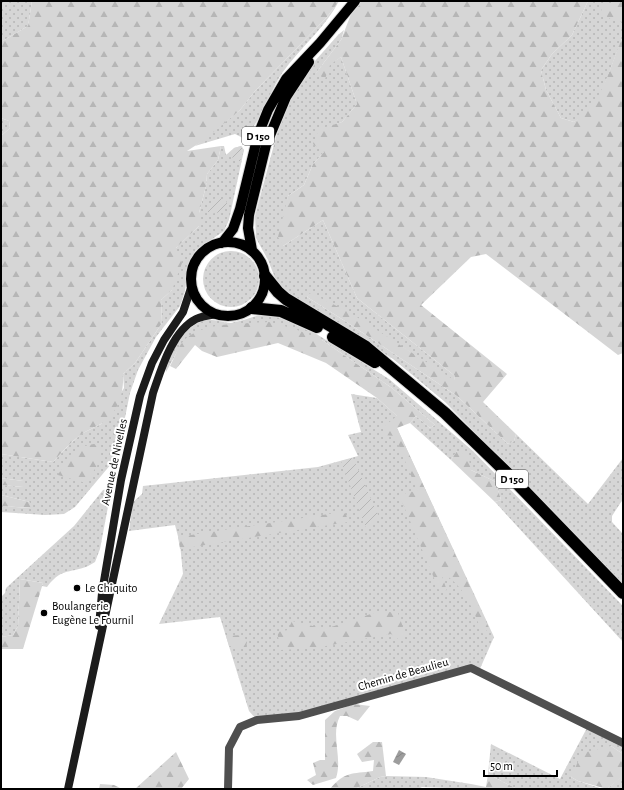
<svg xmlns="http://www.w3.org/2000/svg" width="624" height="790" viewBox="0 0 624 790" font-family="'Alegreya Sans',sans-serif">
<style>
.grass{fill:url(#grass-dots)}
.forest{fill:url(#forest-firs)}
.garden{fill:url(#garden-furrows)}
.water{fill:url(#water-waves)}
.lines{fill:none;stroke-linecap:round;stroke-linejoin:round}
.primary-casing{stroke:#dbdbdb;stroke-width:12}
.highway-casing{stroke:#dbdbdb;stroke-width:14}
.street{stroke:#4f4f4f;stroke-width:8}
.secondary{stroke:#1c1c1c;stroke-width:8}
.primary{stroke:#000;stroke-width:10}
.highway{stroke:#000;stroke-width:12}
.poi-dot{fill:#000;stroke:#fff;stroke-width:1.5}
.labels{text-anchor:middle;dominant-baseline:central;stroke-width:4;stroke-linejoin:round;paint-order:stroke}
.shield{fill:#fff;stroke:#4c4c4c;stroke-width:1}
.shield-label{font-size:11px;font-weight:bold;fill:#000}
.street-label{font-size:12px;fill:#000;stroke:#fff}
.poi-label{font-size:12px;fill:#000;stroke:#fff;text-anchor:start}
</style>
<defs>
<pattern id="grass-dots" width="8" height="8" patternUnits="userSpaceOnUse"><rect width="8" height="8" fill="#d6d6d6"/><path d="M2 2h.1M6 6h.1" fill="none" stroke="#b6b6b6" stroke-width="1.8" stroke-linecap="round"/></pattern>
<pattern id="forest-firs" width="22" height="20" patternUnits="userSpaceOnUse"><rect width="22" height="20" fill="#d6d6d6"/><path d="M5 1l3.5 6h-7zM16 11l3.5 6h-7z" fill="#b6b6b6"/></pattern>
<pattern id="garden-furrows" width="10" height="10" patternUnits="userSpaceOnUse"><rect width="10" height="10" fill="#d6d6d6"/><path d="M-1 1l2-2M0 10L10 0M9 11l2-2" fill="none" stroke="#b6b6b6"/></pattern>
<pattern id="water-waves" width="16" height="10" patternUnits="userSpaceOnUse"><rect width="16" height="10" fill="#9d9d9d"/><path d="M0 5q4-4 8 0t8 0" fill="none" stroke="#858585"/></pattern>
</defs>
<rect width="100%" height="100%" fill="#fff"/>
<path class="grass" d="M1,1H32L28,26L1,42Z
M339,1C324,30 296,51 279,78C267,98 261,123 243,138L235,134L195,146L240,110L255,91L327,17Z
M588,1H623V36L601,94L587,114L574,122L561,118L546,90L541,70L552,54L572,35Z
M344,30L341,40L316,73L341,57L357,104L342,122L319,130L324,152L313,164L304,185L288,196L283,246L323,220L357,298L455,376L454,381L404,348L310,294L307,297L345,321L457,396L508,444L514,441L516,434L588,504L623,458V499L612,516V522L623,534V584L445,402L393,359L283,290L277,283L268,260L256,238L255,216L276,137L287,105L315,61L338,35Z
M1,118L9,121L10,128L1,136Z
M221,146H224L226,155L234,148L241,146L244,150L229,220L224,231L196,250L188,264L185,291L180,306L156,337L138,370L130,393L117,457L75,507L64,514L45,515L1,512V506L30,508V502L1,495V485L23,487V481L1,478V454L53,462L66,448L81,434L101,424L124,388L123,374L135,363L162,323L161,300L172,290L176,248L199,226V213L206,186L207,174L218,160Z
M203 279a28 28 0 1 1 56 0a28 28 0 1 1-56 0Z
M269,313L297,322L389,379L473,451L623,606V642L495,502L501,500L496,482L471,470L457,451L451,460L410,423L416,416L430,428L435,425L392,388L322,340L182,343L166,372L165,367C174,349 184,325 206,320C215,319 223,323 231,323C244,321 256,315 269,313Z
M351,394L377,398L405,423L397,428L494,637L479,671L471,668L299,716L257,720L249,711L220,617L159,624L183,574L180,544L175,525L129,531L133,502L142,494L143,486L318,467L358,456L348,435L361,432Z
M108,489L111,491L100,549L95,562C74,576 64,564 47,587L42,586L43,583L20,579L18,626L13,635L1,637V597L5,593L6,588L74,526L103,490Z
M588,726L623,743V754L611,746L571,777L578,781L603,789H517L488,774L491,744L560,779Z
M386,776L426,777L471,784V789L422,787L418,789H355L380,777Z
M622,776L623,789H607Z"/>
<path class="forest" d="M32,1H339L327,17L255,91L240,110L204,140L187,151L221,146L218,160L207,174L206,186L199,213V226L176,248L182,263L172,290L161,300L162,323L135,363L123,374C124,394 118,414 99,425C93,428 86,431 80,435C70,443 62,452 53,462L1,454V136L10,128L9,121L1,118V42L28,26Z
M359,1H588L572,35L552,54L541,70L546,90L561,118L574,122C604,102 609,68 623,36V353L618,355L486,254L471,257L421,305L507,374L483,402L516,434L514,441L508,444L457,396L345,321L307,297L310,293L349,312L454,380L455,376L357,298L323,220L283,246L278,237L288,196L304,185L313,164L324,152L313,144L319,129L342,122L357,104L341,57L330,65L325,79L316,73L341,40L353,9Z
M614,1H623L622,22C615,23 604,16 601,10L606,4L614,3Z
M269,322L295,329L322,340L392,388L435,425L430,428L416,416L410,423L397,428L489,628L483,634C473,611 465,584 441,573L447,591L439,590L400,497L409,491L418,493L395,436L384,435L383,427L397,416L377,398L326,363L278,343L217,357L202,351L195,345L176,369L170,366C174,359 177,350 181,344C197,321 244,324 269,322Z
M94,444L99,446L100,461L86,483L58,475C69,456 71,448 94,444Z
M457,451L468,455L471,470L496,482L501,500L495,502L451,460Z
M1,478L23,481V487L1,485Z
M1,495L30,502L31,508L1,506Z
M342,512L346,514L348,522L180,549L178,537Z
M20,579L43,583L23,649H1V637L13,635L18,626Z
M380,611L398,613L406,636L401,641L391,634L315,648L281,650L277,632L288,630L292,621L325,629Z
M243,635L247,642L246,648L229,646L226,636Z
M354,704L370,706L358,721L347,716H340C330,735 343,758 336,778L313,785L307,780L316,775L313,763L320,760H325V720L335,711Z
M373,742H382L386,776L380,777L355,789H330C345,771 352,774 373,771L374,760L362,762L357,754Z
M611,746L623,754V776L607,789L578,781L571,777L582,753Z
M176,752L189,779L181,789H135Z
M488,774L517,789H471V784L486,787Z
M100,784L114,785L122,789H99Z"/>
<path class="garden" d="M241,146L244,150L240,161H236L232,157L234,148Z
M220,198L226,200L227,204L222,212L209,214L207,209L213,199Z
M353,458L379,517L366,528L341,461Z"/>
<path class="water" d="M399,750L406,754L399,765L393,762Z"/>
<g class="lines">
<g class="primary-casing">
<path id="primary" d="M191 279a37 37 0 1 1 74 0a37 37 0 1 1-74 0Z
M222,243L233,229L240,209L258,135L268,110L286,79L320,43L355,1
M252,250L248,228L249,215L266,145L286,97L309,62"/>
</g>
<g class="highway-casing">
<path id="highway" d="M265,276L278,292L286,299L366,347L445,413L506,472L623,593
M252,308L281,311L317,327
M333,337L375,362"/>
</g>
<path class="street" d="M228,789L229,748L240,727L257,720L299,716L471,668L623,743"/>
<path class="secondary" d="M99,626L102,593L121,480L140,396L152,363L164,340L183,312L192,285
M68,789L153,393C161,370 172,331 196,319C202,316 210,315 217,314"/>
<use href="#primary" class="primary"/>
<use href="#highway" class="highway"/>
</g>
<g class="poi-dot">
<circle cx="77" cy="588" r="4"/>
<circle cx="44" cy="613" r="4"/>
</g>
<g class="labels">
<g class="shield">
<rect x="242" y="127" width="32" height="18" rx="3"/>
<rect x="496" y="470" width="32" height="18" rx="3"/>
</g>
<g class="shield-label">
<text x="258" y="136">D 150</text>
<text x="512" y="479">D 150</text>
</g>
<g class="street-label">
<text transform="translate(114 462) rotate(-78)">Avenue de Nivelles</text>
<text transform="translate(403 674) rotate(-16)">Chemin de Beaulieu</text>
</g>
<g class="poi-label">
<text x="85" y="588">Le Chiquito</text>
<text x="52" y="606">Boulangerie<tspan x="52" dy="14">Eugène Le Fournil</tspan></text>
</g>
</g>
<rect width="624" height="790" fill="none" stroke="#000000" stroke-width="4"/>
<path d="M484 770v6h73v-6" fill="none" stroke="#000000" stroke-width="2"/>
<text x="490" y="770" font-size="12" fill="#000000" stroke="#ffffff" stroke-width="3" paint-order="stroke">50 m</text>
</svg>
